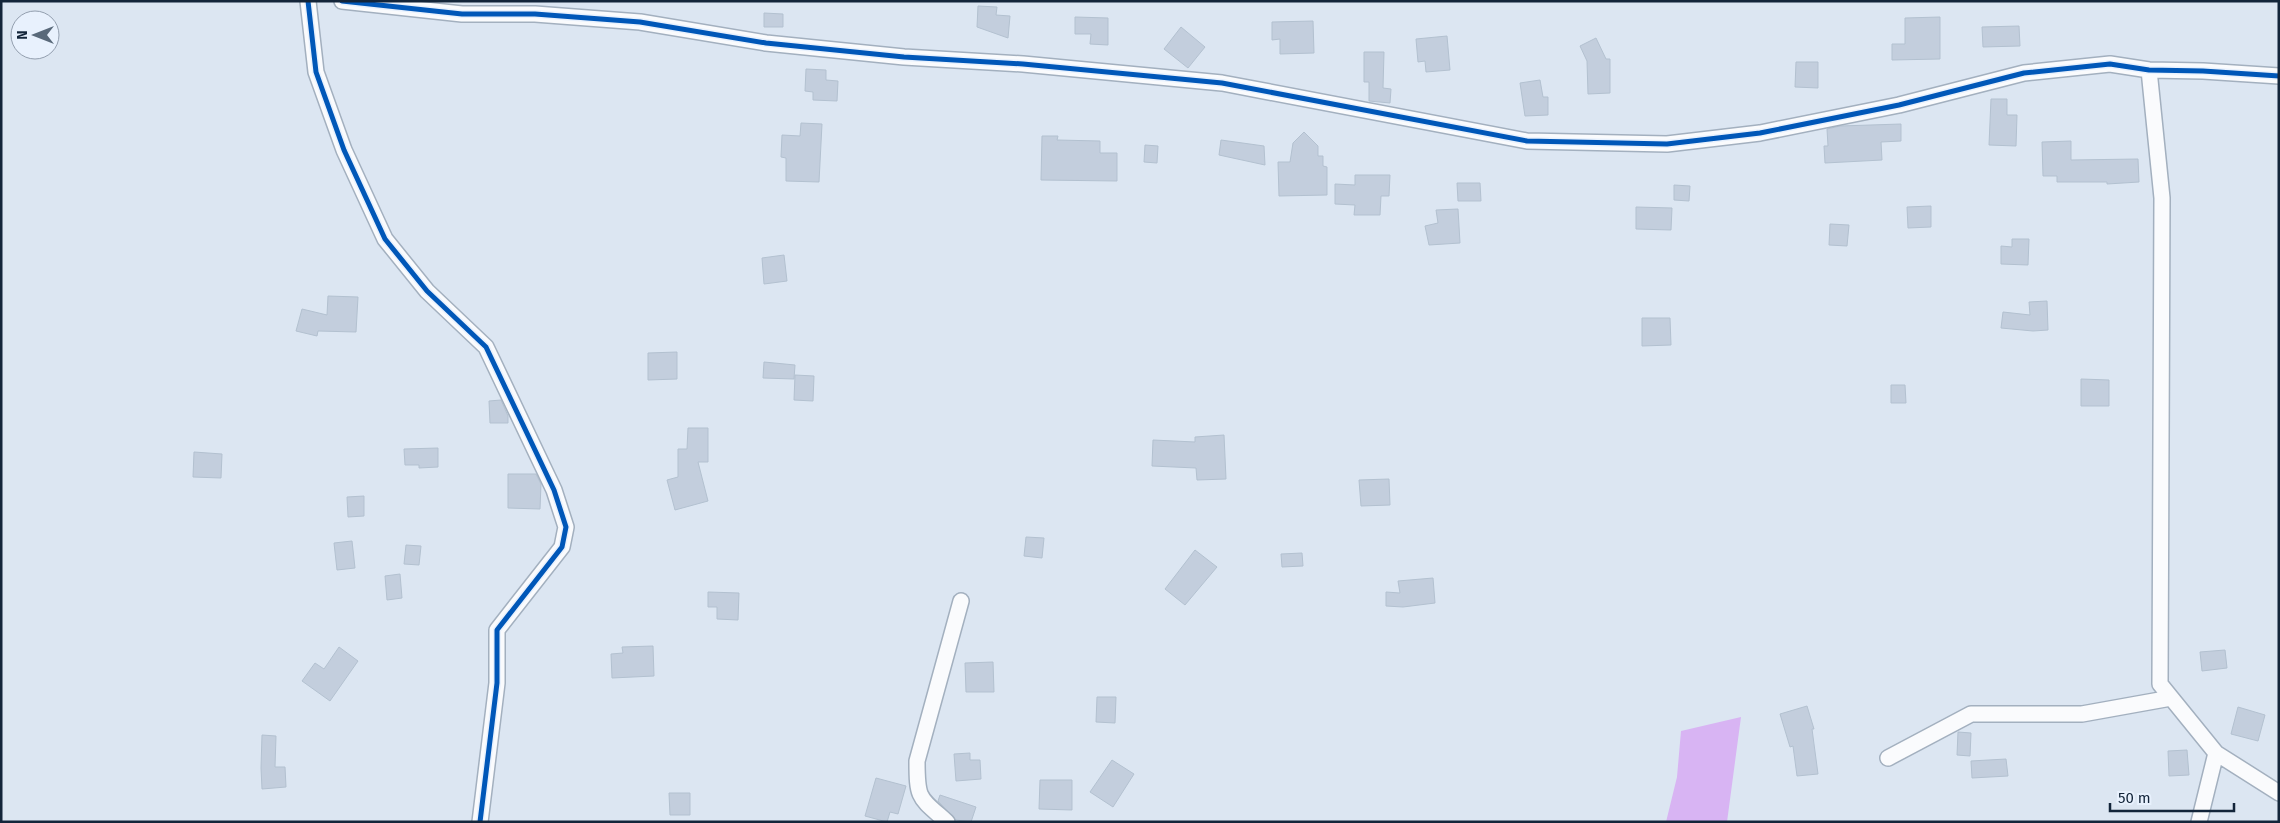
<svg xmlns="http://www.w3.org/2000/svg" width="2280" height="823" viewBox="0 0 2280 823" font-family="'Fira Sans',sans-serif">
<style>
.water{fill:#d8b4f3}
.building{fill:#c3cedd;stroke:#b3c1d0}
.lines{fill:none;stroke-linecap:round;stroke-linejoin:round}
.street-casing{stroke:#a3b0bf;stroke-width:18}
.street{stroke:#fafbfd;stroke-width:15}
.cycleway-casing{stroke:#e8f1fd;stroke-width:8}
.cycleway{stroke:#0057b8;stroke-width:5}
</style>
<rect width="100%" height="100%" fill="#dce6f2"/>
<path class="water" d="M1741,717L1727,822H1666L1677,777L1681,731Z"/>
<path class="building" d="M978,6L997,7L996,15L1010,16L1008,38L977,27Z
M764,13L783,14V27H764Z
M1075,17L1108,18V45L1090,44L1091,34H1075Z
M1940,17V59L1892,60V44H1905V18Z
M1313,21L1314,53L1280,54V39L1272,40V22Z
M2019,26L2020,46L1983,47L1982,27Z
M1181,27L1205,47L1188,68L1164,49Z
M1447,36L1450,70L1426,72L1425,61L1418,62L1416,39Z
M1596,38L1606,59H1610V93L1588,94L1587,61L1580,46Z
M1364,52H1384L1383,88L1391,89L1390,103L1369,101V82H1364Z
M1796,62H1818V88L1795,87Z
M806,69L826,70V80L838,81L837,101L813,100V92L805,91Z
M1540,80L1543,97H1548V115L1525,116L1520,83Z
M1991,99H2007V115H2017L2016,146L1989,145Z
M801,123L822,124L819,182L786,181V158L781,157L782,135L800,136Z
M1901,124V141L1881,142L1882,160L1825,163L1824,146H1828L1827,129L1840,126Z
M1304,132L1318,146V156H1323V166L1327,167V195L1279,196L1278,162H1290L1293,143Z
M1042,136H1058L1057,140L1100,141V153H1117V181L1041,180Z
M1221,140L1264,146L1265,165L1219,155Z
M2071,141V160L2138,159L2139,182L2107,184V182H2057V176H2043L2042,142Z
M1145,145L1158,146L1157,163L1144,162Z
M1355,175H1390L1389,196H1381L1380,215H1354L1355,205L1335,204V184L1355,185Z
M1457,183H1480L1481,201H1458Z
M1674,185L1690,186L1689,201L1674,200Z
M1931,206V227L1908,228L1907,207Z
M1636,207L1672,208L1671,230L1636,229Z
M1458,209L1460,243L1429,245L1425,226L1438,223L1436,210Z
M1830,224L1849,225L1847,246L1829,245Z
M2012,239H2029L2028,265L2001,264V246L2012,247Z
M784,255L787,281L764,284L762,258Z
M328,296L358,297L356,332L318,331L317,336L296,331L302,309L327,315Z
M2047,301L2048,330L2033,331L2001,328L2003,312L2030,315L2029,302Z
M1642,318H1670L1671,345L1642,346Z
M677,352V379L648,380V353Z
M764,362L795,365L794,379L763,378Z
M795,375L814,376L813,401L794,400Z
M2081,379L2109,380V406H2081Z
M1891,385H1905L1906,403H1891Z
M501,400L508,416V423H490L489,401Z
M688,428H708V462H698L708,501L675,510L667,480L678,477V449H687Z
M1224,435L1226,479L1197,480L1196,468L1152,466L1153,440L1195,442V437Z
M438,448V467L419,468V465H405L404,449Z
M194,452L222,454L221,478L193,477Z
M508,474H536L541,484L540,509L508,508Z
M1389,479L1390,505L1361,506L1359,480Z
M364,496V516L348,517L347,497Z
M1026,537L1044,538L1042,558L1024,556Z
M352,541L355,568L337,570L334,543Z
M406,545L421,546L419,565L404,564Z
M1195,550L1217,567L1185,605L1165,589Z
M1302,553L1303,566L1282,567L1281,554Z
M400,574L402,598L387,600L385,576Z
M1433,578L1435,603L1403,607L1386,606V592L1400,593L1398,581Z
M708,592L739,593L738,620L717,619V607H708Z
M653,646L654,676L612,678L611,654L623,653L622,647Z
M339,647L358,661L330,701L302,681L315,663L324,669Z
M2225,650L2227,668L2202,671L2200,652Z
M993,662L994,692H966L965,663Z
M1097,697H1116L1115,723L1096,722Z
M1807,706L1814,729H1812L1818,774L1797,776L1793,746L1790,747L1780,714Z
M2238,707L2265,715L2258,741L2231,734Z
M1958,732L1971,733L1970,756L1957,755Z
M262,735L276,736L275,767H285L286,787L262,789L261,768Z
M2187,750L2189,775L2169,776L2168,751Z
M970,753V760H980L981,779L956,781L954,754Z
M2006,759L2008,776L1972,778L1971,761Z
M1112,760L1134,774L1113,807L1090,792Z
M876,778L906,786L898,814L890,812L887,822L865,816Z
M1040,780H1072V810L1039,809Z
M669,793H690V815H670Z
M940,795L976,807L971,822L956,820L938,801Z"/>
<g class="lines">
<g class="street-casing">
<path id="street" d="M308,1L316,72L344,150L385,239L427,291L486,347L554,490L566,527L562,547L497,630V683L480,822
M342,1L462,14H535L640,22L766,43L904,57L1023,64L1222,83L1527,141L1667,144L1760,133L1899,105L2024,73L2110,64L2149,70L2203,71L2279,76
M2149,70L2162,198L2160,684L2216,753L2199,822
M2216,753L2279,793
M1888,758L1971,714H2082L2171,698
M947,822C919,797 917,800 917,761L961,601"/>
</g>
<use href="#street" class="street"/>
<g class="cycleway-casing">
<path id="cycleway" d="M308,1L316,72L344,150L385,239L427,291L486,347L554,490L566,527L562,547L497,630V683L480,822
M342,1L462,14H535L640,22L766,43L904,57L1023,64L1222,83L1527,141L1667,144L1760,133L1899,105L2024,73L2110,64L2149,70L2203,71L2279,76"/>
</g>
<use href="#cycleway" class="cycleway"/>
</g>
<rect width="2280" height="823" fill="none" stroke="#13253a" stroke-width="5"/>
<g transform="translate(35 35) rotate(270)"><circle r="24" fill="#e8f1fd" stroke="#939faf"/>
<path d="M0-4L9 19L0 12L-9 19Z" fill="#59697a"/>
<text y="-8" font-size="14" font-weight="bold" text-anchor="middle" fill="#13253a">N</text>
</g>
<path d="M2110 803v8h124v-8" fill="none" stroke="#13253a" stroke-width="2.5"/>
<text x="2118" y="803" font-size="15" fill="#13253a" stroke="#e8f1fd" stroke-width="4" paint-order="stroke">50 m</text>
</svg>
